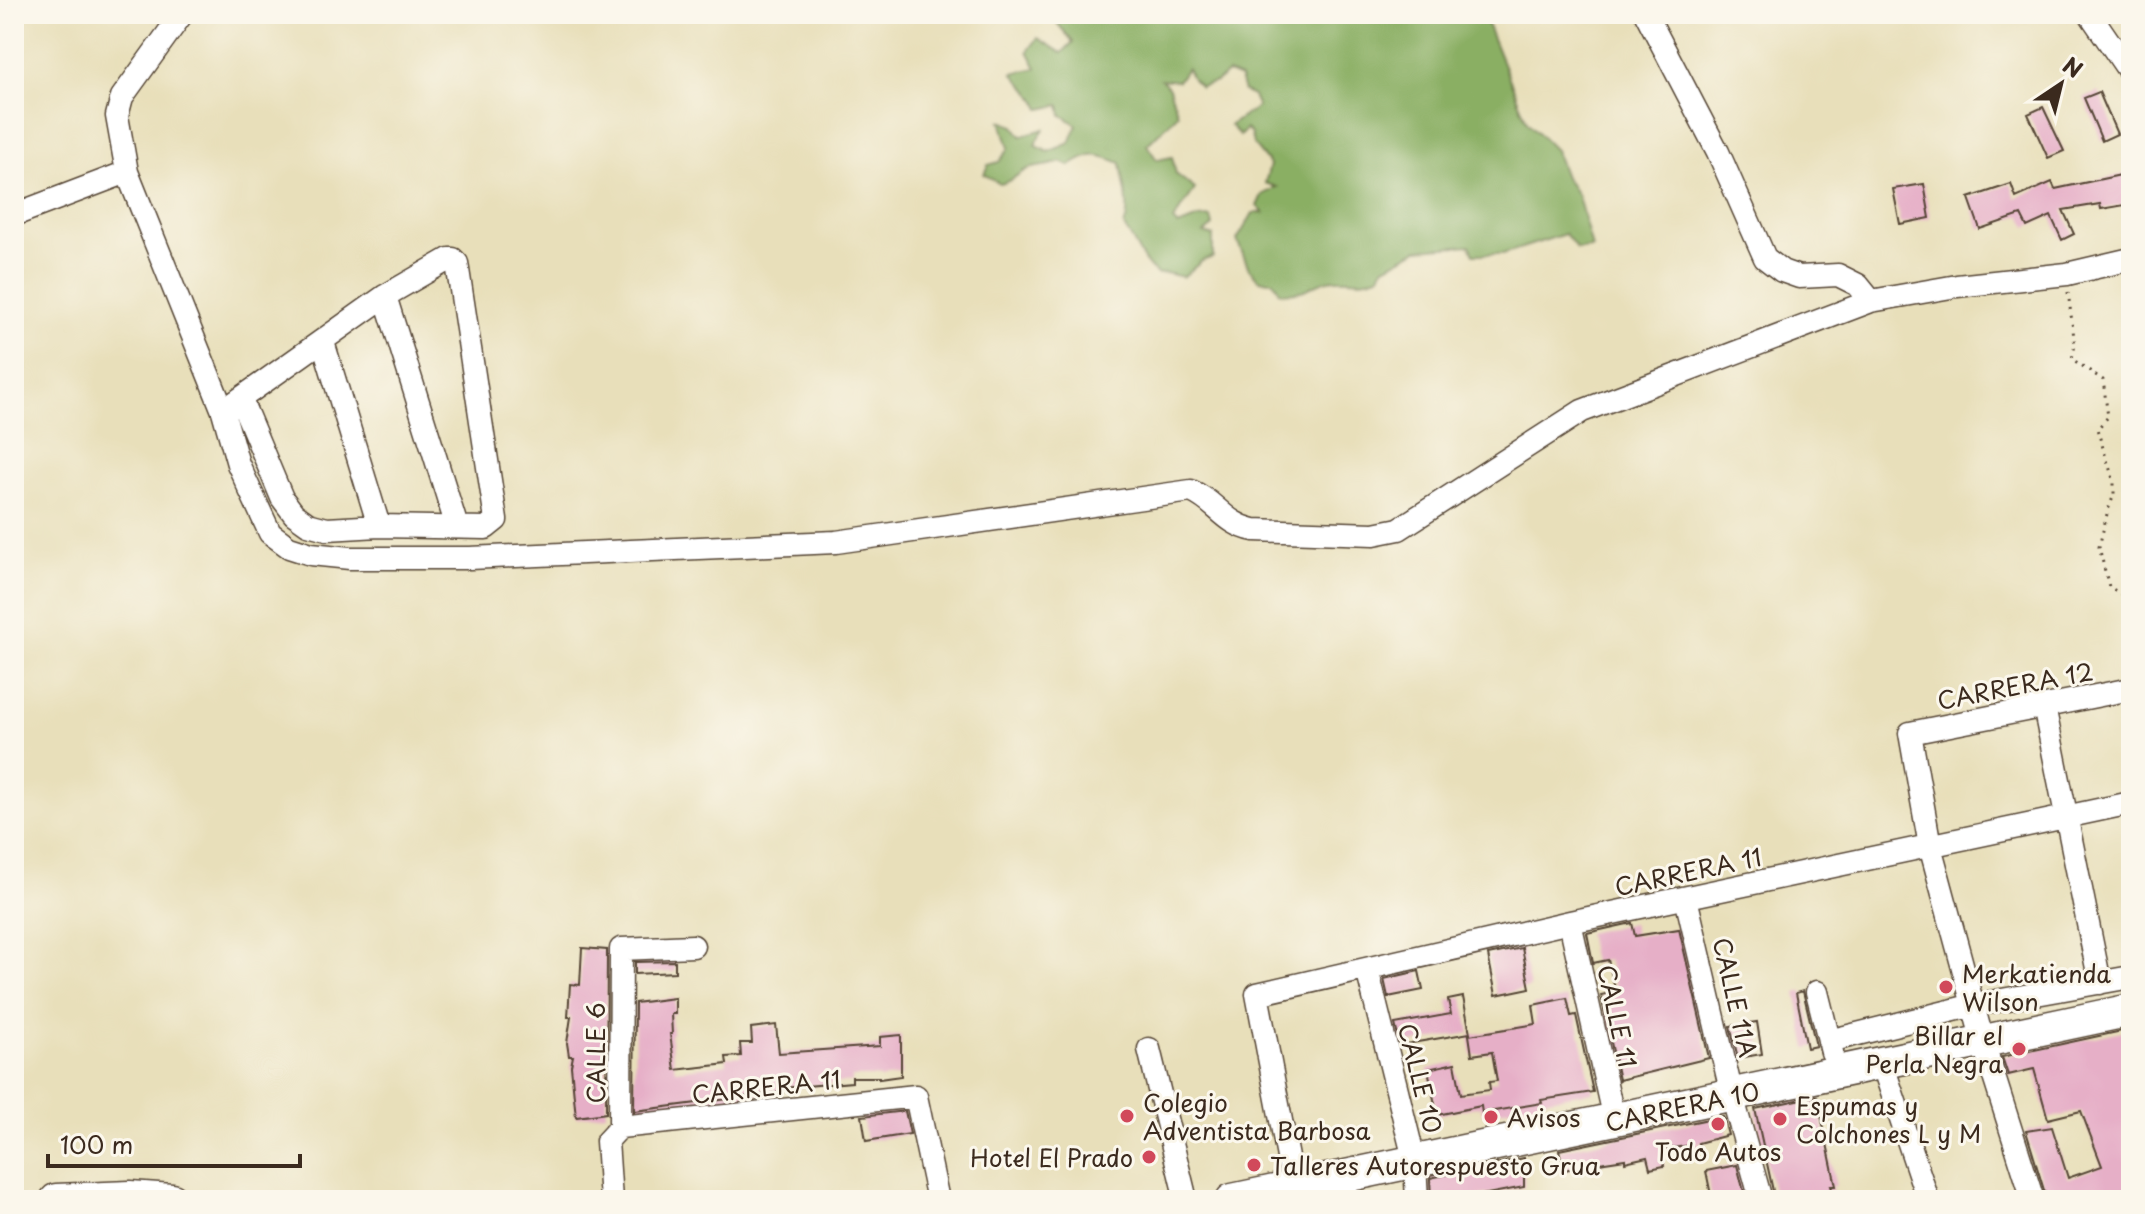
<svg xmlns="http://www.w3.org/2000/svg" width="2145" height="1214" viewBox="0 0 2145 1214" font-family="'Playpen Sans',sans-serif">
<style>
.forest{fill:#8aaf64;stroke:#626c41;stroke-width:2}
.building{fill:#e6afc7}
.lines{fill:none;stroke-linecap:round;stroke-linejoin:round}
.minor-casing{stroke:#554535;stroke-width:25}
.highway-casing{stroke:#554535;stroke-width:35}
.path{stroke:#554535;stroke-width:3;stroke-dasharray:2 6;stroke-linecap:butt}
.minor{stroke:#fff;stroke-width:22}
.highway{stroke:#fff;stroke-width:32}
.poi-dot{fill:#d1495b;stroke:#fbf7ec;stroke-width:3}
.labels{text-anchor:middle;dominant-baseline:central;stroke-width:6;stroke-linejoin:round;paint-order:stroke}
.street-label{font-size:24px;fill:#3b2a1e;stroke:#fbf7ec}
.poi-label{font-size:24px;fill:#3b2a1e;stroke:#fbf7ec;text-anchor:start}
</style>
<rect width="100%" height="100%" fill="#fbf7ec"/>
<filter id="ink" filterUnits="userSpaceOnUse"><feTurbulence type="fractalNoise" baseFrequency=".0125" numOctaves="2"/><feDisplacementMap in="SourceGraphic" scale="16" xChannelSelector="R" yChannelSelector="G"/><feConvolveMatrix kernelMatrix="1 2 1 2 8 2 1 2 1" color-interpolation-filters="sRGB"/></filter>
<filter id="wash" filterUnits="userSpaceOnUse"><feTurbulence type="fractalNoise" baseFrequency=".006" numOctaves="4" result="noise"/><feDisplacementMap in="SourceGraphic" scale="32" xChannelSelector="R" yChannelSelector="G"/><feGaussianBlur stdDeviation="1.8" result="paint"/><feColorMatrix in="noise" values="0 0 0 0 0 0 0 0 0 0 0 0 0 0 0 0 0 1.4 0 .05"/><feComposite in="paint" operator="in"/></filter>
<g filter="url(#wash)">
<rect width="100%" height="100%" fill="#e8dfba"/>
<path class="forest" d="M1053,14H1483L1527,122L1555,150L1565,177L1578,196L1592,248L1577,249L1565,234L1503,254H1474L1470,245L1418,249L1383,268L1380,275C1358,284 1355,277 1336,279C1314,280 1308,296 1280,292L1273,281L1259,280L1249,269L1237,240L1253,213H1264L1257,206L1262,195L1277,187L1265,183L1270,165L1253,144L1251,134L1246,129L1240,136L1230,125L1258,107L1253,96L1244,92L1240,78L1228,73L1216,82L1200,87L1192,79L1187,68L1178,81L1161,79L1169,88L1178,114L1147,145L1157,160L1172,157L1176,174L1195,189L1173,221L1178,226L1198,218L1211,217L1213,226L1204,233L1213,236V257L1202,261L1183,277L1166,273L1157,274C1141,262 1136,243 1124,227C1132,206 1123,184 1121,163C1096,153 1092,152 1070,166L1061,162C1050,166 1039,166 1028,169C1018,173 1012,182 1000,184L984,174L988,165L999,162L1009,148L1001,121L1014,126L1021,136L1044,129L1035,145L1048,152L1070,143L1077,125L1062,115L1060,105L1041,109C1035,94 1023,86 1013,73L1037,68L1028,51L1038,38L1062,53L1073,42L1057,23Z"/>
<g id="blocks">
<path class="building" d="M2099,92L2117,134L2102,141L2084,98Z
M2043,107L2064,151L2048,158L2028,114Z
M2130,173L2131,204L2101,209L2100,204L2063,210L2074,234L2062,240L2051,216L2027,227L2021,215L1980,229L1969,198L2011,184L2016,198L2052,182L2055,189Z
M1924,184L1930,218L1900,224L1893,189Z
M1632,923L1635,936L1679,929L1709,1058L1619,1080L1601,995L1616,992L1608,960L1593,963L1587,933Z
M582,948L607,950L606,1113L576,1117L571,1066L573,1056H569L567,1043L571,1017H568L570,984L580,985Z
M1522,948L1530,988L1496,995L1488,955Z
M675,961V972L635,974V962Z
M1419,971L1423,990L1388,997L1384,979Z
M1803,991L1816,1046L1807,1048L1796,993Z
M1463,997L1470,1033L1400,1045L1395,1024L1451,1014L1448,1000Z
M675,998V1014H671L672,1034H670L675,1070L727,1064L726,1057L741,1056L740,1043H752L751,1028L776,1025L779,1053L880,1046V1037L901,1035V1076L879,1079V1077H852V1082L783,1088V1092L634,1111L635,1003Z
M1567,998L1571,1016L1576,1015L1593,1092L1541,1100L1542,1103L1482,1113L1481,1106L1437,1115L1428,1069L1455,1063L1461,1094L1490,1090L1489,1082L1497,1081L1492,1052L1472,1055L1469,1035L1536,1024L1533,1005Z
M1757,1022L1762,1054L1738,1058L1730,1026Z
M2131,1029V1200H2047L2026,1131L2052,1127L2068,1178L2102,1166L2081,1111L2048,1119L2034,1069L2008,1075L2002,1057Z
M1817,1096L1836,1186H1831L1835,1198L1775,1200L1755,1109Z
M905,1111L910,1134L866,1141L862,1116Z
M1723,1116L1728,1135L1698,1143L1699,1147L1687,1150L1686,1146L1661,1150L1664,1166L1650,1169L1647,1157L1625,1162V1159L1605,1162L1564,1170L1559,1150Z
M1524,1158V1187L1456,1200H1431L1430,1178Z
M1737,1165L1746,1200H1712L1706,1171Z"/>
</g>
</g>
<g filter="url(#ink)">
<use href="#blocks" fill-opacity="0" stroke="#554535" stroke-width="2"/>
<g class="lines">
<g class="minor-casing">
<path id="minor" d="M1646,14L1718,152L1765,258L1782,271L1799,277L1838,275L1858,285L1871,301
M2090,14L2131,74
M127,172L117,116L122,97L182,14
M14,215L127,172L223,411L238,464L270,533L289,547L311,554L350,558H470L836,542L1191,491C1217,502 1224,524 1254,530L1374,534L1399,529L1582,411L1871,301L1957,286L2067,274L2131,259
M385,296L457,527
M323,342L379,526
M223,411L385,296L449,259H453L457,263L496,520L486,528L379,526L327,529L308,524L294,514L282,498L241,400
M2044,706L2100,983
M1686,898L1732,1095L1761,1200
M1570,922L1614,1120
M1367,969L1415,1163L1417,1200
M1817,992L1832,1052
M1829,1041L1974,1005L2131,977
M1149,1049L1186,1200
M1882,1063L1928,1200
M620,1127L916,1096L938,1200
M1294,1189L1257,994L1570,922L2131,803
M611,1200L607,1141L620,1127L621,949L693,946
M2033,1200L1983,1042L1930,846L1910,733L2131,689"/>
</g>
<g class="highway-casing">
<path id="highway" d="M56,1200L130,1197L172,1200
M1232,1200L2131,1010"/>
</g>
<path class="path" d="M2068,292L2075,345L2072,359L2103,380L2108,417L2097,429L2114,482V495L2108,510L2099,547L2109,587L2131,600"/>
<use href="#minor" class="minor"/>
<use href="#highway" class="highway"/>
</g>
</g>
<g class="poi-dot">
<circle cx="1946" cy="987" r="8"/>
<circle cx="2019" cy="1049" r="8"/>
<circle cx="1127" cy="1116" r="8"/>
<circle cx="1491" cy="1117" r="8"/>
<circle cx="1780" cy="1119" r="8"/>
<circle cx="1718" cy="1124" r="8"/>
<circle cx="1149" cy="1157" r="8"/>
<circle cx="1254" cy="1165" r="8"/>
</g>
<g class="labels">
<g class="street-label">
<text transform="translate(2015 685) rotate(-11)">CARRERA 12</text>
<text transform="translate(1688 871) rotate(-12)">CARRERA 11</text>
<text transform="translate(1736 997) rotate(77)">CALLE 11A</text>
<text transform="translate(1618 1016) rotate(78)">CALLE 11</text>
<text transform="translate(595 1053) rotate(-90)">CALLE 6</text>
<text transform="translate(1421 1078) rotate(76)">CALLE 10</text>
<text transform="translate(766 1086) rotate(-6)">CARRERA 11</text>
<text transform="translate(1682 1106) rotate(-12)">CARRERA 10</text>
</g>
<g class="poi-label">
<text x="1962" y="973">Merkatienda<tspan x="1962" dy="28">Wilson</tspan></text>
<text x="2003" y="1035" text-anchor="end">Billar el<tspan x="2003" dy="28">Perla Negra</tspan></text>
<text x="1143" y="1102">Colegio<tspan x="1143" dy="28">Adventista Barbosa</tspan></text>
<text x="1796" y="1105">Espumas y<tspan x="1796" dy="28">Colchones L y M</tspan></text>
<text x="1507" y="1117">Avisos</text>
<text x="1718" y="1151" text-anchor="middle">Todo Autos</text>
<text x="1133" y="1157" text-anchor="end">Hotel El Prado</text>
<text x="1270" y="1165">Talleres Autorespuesto Grua</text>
</g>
</g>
<rect width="2145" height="1214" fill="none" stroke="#fbf7ec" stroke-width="48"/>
<g transform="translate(2061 84) rotate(35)" stroke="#fbf7ec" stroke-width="6" paint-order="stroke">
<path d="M0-6L14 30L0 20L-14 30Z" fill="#3b2a1e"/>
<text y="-12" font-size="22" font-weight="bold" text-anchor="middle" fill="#3b2a1e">N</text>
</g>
<path d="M48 1154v12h252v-12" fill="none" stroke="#3b2a1e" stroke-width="4"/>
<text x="60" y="1154" font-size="24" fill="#3b2a1e" stroke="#fbf7ec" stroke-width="6" paint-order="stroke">100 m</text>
</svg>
